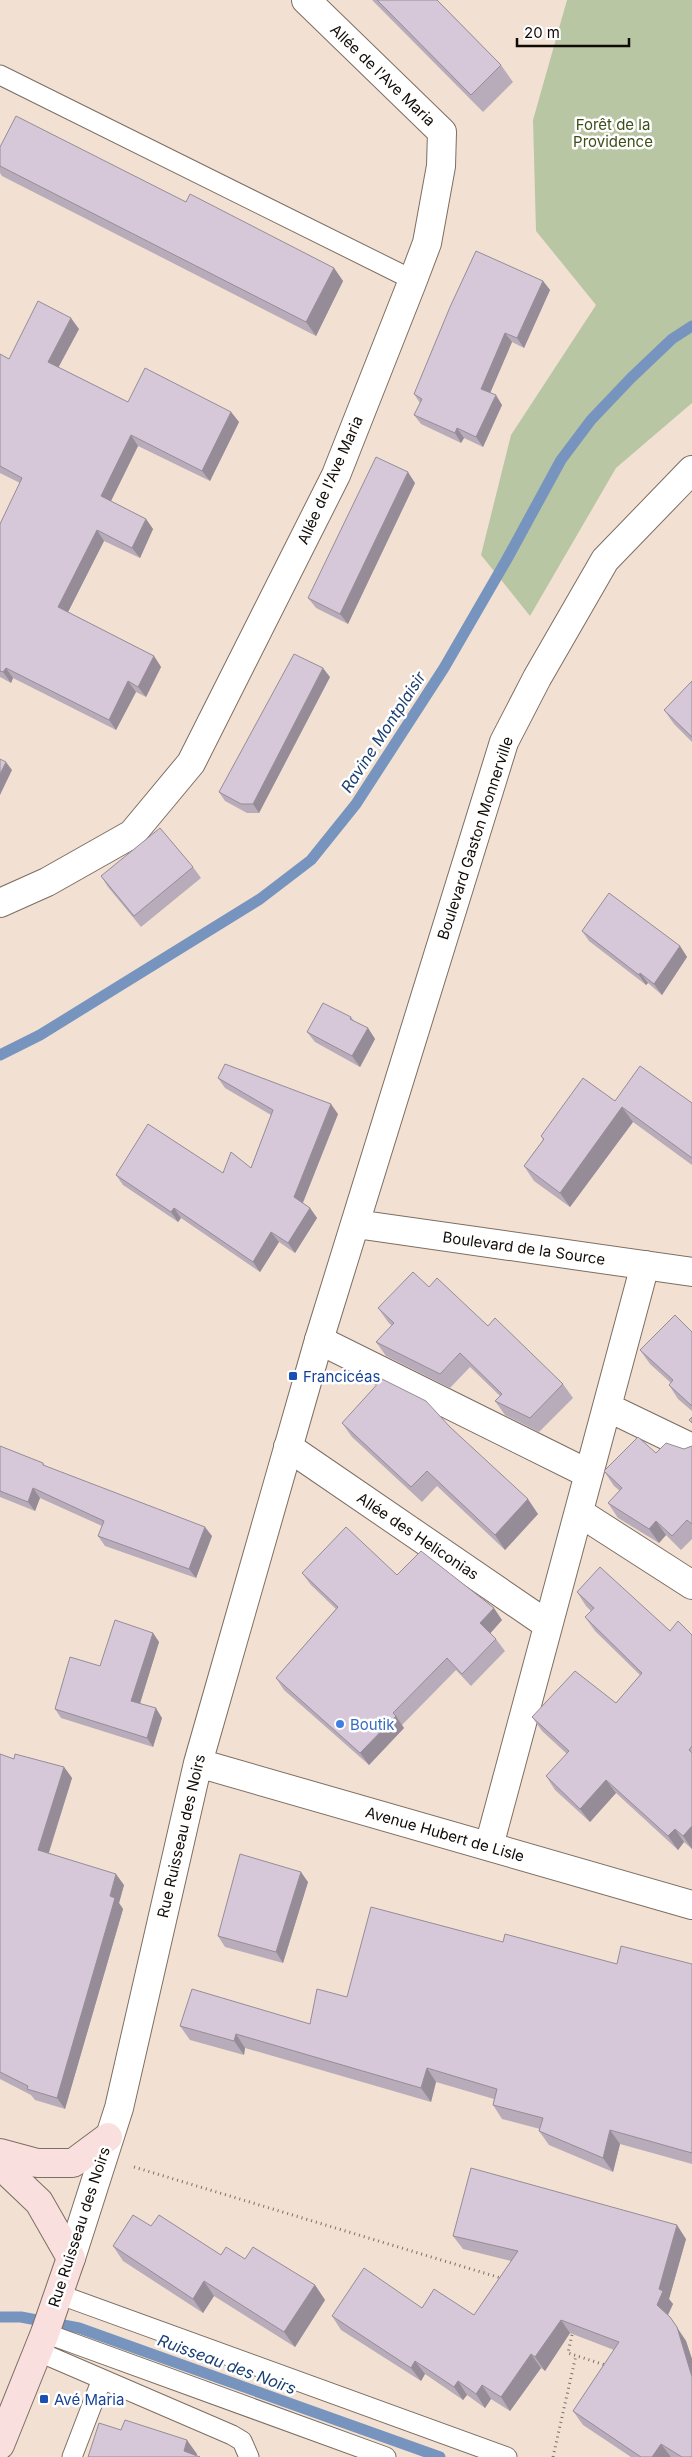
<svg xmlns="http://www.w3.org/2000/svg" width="692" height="2457" viewBox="0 0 692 2457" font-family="Inter,sans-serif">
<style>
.green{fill:#b9c6a4}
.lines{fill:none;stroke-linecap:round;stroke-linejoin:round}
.stream{stroke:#7794bf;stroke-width:11}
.service-casing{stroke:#7d6e62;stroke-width:21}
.minor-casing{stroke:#7d6e62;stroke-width:30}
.tertiary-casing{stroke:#7d6e62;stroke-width:30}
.secondary-casing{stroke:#7d6e62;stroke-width:30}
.path{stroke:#7b7067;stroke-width:3;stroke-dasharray:1 4;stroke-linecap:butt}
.service{stroke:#fff;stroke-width:19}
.minor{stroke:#fff;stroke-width:28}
.tertiary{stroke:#fff;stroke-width:28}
.secondary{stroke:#fadfdf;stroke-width:28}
.wall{fill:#b8acba}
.shaded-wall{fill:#968c97}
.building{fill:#d6c8d8;stroke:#968c97}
.transit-dot{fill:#1a4fb4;stroke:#fff;stroke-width:2}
.shop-dot{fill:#3f7fe0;stroke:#fff;stroke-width:2}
.labels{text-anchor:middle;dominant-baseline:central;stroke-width:5;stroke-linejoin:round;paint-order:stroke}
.street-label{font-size:15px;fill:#100b07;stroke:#fff}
.park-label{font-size:15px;fill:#3d4e16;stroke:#fff}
.transit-label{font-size:15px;fill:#164399;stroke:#fff;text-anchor:start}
.shop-label{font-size:15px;fill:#366cbe;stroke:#fff;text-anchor:start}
.water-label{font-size:16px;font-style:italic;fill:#193e74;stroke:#fff}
</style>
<rect width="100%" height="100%" fill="#f2e1d3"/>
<path class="green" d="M567,0H692V403L616,468L530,616L481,555L511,435L596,305L536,231L533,120Z"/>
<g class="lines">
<path class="stream" d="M0,1055L40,1035L260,899L311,860L356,804L444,668L507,559L561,460L591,420L631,378L672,339L692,326
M0,2317H21L79,2328L440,2457"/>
<g class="service-casing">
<path id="service" d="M0,75L413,280
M58,2294L507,2457
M45,2333L386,2457
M37,2351L232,2435L242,2441L249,2457
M72,2457L102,2379"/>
</g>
<g class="minor-casing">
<path id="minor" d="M0,903L47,882L132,834L191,763L336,475L413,280L427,243L441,166L442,132L306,0
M319,1340L589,1474
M607,1407L692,1448
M288,1447L548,1625
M580,1513L692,1585
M489,1846L645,1265"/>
</g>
<g class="tertiary-casing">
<path id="tertiary" d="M356,1224L692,1272
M198,1763L692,1905
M71,2258L119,2108L198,1763L319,1340L504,742L537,678L605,560L692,470"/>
</g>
<g class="secondary-casing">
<path id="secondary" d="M0,2153L37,2163H73L108,2137
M0,2165L39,2202L71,2258L45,2333L0,2445"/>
</g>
<path class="path" d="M134,2167L504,2279
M573,2330L568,2353L608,2366
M553,2457L576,2355"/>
<use href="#service" class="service"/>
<use href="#minor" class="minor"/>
<use href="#tertiary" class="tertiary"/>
<use href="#secondary" class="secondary"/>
</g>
<path class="wall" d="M372,0H437L501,65L513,82L483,112Z
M0,147L186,202L334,268L343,281L316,336L2,176L0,173Z
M543,281L550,290L524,348L512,342L490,393L502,405L483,447L464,438L461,443L421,424L414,415L420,403L414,394Z
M79,329L58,367L128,402L231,412L239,422L210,481L138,446L111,501L146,519L153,529L140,558L104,541L68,612L154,656L161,667L146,697L136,692L116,730L13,678L11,683L0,677V524L20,483L0,473V354L9,359Z
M415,483L348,624L316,608L308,598Z
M330,677L259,813H247L225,801L219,792Z
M692,681V742L674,724L664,710Z
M193,867L201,878L141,927L108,887L101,876Z
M582,931L680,946L687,957L662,995L648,983L646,985L589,941Z
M351,1017L354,1021L368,1028L375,1039L360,1067L315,1042L307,1032Z
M218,1078L338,1114L303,1203L310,1208L317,1218L295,1253L279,1242L260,1272L181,1218L178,1222L123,1185L116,1175L223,1173L251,1168L271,1115L225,1088Z
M615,1101L692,1103V1165L633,1122L570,1207L534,1181L524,1166L543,1140L541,1136Z
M429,1287L488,1326L563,1384L573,1398L539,1432L505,1415L495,1401L500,1396L470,1367L450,1388L386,1356L376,1342L392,1326L388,1322L378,1308Z
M692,1332V1411L678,1399L669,1385L671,1383L650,1364L640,1350Z
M342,1423L450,1427L538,1514L505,1550L437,1486L422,1502L352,1437Z
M0,1446L43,1463L45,1466L212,1536L196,1578L105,1546L98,1536L102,1526L40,1498L35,1511L0,1497Z
M691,1446H692V1539L681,1550L666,1535L659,1543L618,1518L608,1503L620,1491L614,1486L604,1471L656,1453L684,1449Z
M302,1573L397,1575L502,1620L490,1633L496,1639L505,1651L471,1686L456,1670L402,1725L404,1728L369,1765L284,1690L276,1678L336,1609L311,1585Z
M577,1592L670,1631L692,1635V1849L684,1842L678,1850L616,1793L590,1822L555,1790L546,1776L567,1754L542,1731L532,1717L616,1703L640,1675L595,1631L585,1617L591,1611L586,1606Z
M153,1633L159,1642L140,1703L162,1718L153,1747L61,1718L55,1709L100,1666Z
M0,1754L14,1759L64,1767L72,1778L49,1853L124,1885L119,1903L123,1909L65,2109L35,2100L31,2095L0,2079Z
M308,1882L283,1963L225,1947L218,1936Z
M503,1942L617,1964H692V2164L620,2144L613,2172L549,2145L539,2131L540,2129L502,2119L493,2105L494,2099L436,2082L431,2102L245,2048L244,2055L190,2040L180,2026L310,2024L347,1997Z
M151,2226L221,2255L245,2259L315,2285L325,2300L295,2347L214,2296L203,2313L123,2261L113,2246Z
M453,2236L686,2239L669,2299L673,2304L668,2315L670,2317L686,2341L692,2359V2457H631L583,2425L573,2411L614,2350L570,2333L545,2371L541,2368L510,2411L491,2399L485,2408L467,2395L463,2400L425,2374L421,2381L341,2330L332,2316L422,2308L474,2315L511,2261L463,2249Z"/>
<path class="shaded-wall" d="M334,268L343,281L316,336L306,322Z
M543,281L550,290L524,348L517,338Z
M71,318L79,329L56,372L48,362Z
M505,333L512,342L488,398L481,389Z
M496,395L502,405L483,447L476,437Z
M231,412L239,422L210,481L202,471Z
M457,428L464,438L461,443L455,433Z
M131,435L138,446L108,507L101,496Z
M408,472L415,483L348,624L340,614Z
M146,519L153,529L140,558L132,548Z
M97,530L104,541L65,618L58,607Z
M154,656L161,667L146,697L138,687Z
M6,668L13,678L11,683L3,672Z
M323,668L330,677L259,813L253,804Z
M128,681L136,692L116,730L109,720Z
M6,762L12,770L0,795V774Z
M680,946L687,957L662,995L654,984Z
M640,973L648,983L646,985L639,975Z
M368,1028L375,1039L360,1067L352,1056Z
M331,1104L338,1114L301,1207L294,1197Z
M622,1107L633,1122L570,1207L560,1193Z
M174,1208L181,1218L178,1222L171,1212Z
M310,1208L317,1218L295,1253L288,1243Z
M271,1232L279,1242L260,1272L253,1262Z
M33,1488L40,1498L35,1511L28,1502Z
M528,1499L538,1514L505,1550L495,1535Z
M656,1521L666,1535L659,1543L649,1529Z
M205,1527L212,1536L196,1578L189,1569Z
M494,1608L502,1620L488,1636L480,1623Z
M153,1633L159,1642L138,1710L131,1701Z
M156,1708L162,1718L153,1747L147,1738Z
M396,1716L404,1728L369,1765L360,1753Z
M64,1767L72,1778L46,1861L38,1850Z
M606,1780L616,1793L590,1822L580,1809Z
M692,1826V1849L683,1836Z
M675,1829L684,1842L678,1850L668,1836Z
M301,1872L308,1882L283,1963L276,1952Z
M116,1874L124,1885L119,1903L123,1909L65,2109L57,2098Z
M236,2034L245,2048L244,2055L234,2041Z
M427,2068L436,2082L431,2102L421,2088Z
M610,2130L620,2144L613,2172L603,2158Z
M677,2225L686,2239L669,2299L673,2304L666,2319L657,2305L659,2289Z
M204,2281L214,2296L203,2313L193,2299Z
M315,2285L325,2300L295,2347L284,2332Z
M670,2317L686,2341L692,2359V2377Z
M561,2320L570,2333L545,2371L535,2357Z
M531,2354L541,2368L510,2411L501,2397Z
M415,2361L425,2374L421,2381L411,2368Z
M458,2381L467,2395L463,2400L454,2387Z
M482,2385L491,2399L485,2408L476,2394Z
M187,2440L197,2454L196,2457L184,2451Z
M661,2444L671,2457H652Z"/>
<path class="building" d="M377,0H437L501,65L471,95Z
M16,116L186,202L190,194L334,268L306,322L0,166V147Z
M476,251L543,281L517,338L505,333L481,389L496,395L476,437L457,428L455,433L414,415L422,399L414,394L450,307Z
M38,301L71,318L48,362L128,402L145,368L231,412L202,471L131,435L101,496L146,519L132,548L97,530L58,607L154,656L138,687L128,681L109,720L6,668L3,672L0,671V524L22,478L0,466V354L9,359Z
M376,457L408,472L340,614L308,598Z
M294,654L323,668L253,804H241L219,792Z
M692,681V737L664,710Z
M0,759L6,762L0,774Z
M160,828L193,867L134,916L101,876Z
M609,893L680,946L654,984L640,973L639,975L582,931Z
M323,1003L351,1017L350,1019L368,1028L352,1056L307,1032Z
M225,1064L331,1104L294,1197L310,1208L288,1243L271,1232L253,1262L174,1208L171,1212L116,1175L148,1124L223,1173L231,1152L251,1168L273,1110L218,1078Z
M640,1066L692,1103V1158L622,1107L560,1193L524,1166L544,1139L541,1136L583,1078L615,1101Z
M413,1272L429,1287L437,1278L488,1326L495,1318L563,1384L530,1418L495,1401L502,1394L460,1353L440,1374L376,1342L394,1323L378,1308Z
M675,1315L692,1332V1406L669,1385L673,1380L640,1350Z
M382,1379L426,1401L450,1427L528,1499L495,1535L427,1471L411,1487L342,1423Z
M692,1417V1423L689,1420Z
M638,1437L656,1453L666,1443L684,1449L692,1446V1524L687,1520L672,1536L656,1521L649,1529L608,1503L622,1488L604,1471Z
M0,1446L43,1463V1465L205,1527L189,1569L98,1536L104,1521L33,1488L28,1502L0,1491Z
M346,1527L397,1575L421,1551L494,1608L480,1623L496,1639L462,1674L447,1658L393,1713L396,1716L360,1753L276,1678L338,1607L302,1573Z
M600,1567L670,1631L678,1621L692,1635V1746L689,1750L692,1753V1826L683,1836L675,1829L668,1836L606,1780L580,1809L546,1776L569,1751L532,1717L575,1671L616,1703L642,1673L585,1617L594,1608L577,1592Z
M115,1620L153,1633L131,1701L156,1708L147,1738L55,1709L70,1657L100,1666Z
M0,1754L14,1759L15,1754L64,1767L38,1850L116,1874L110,1896L115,1898L57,2098L27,2089L28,2086L0,2072Z
M240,1854L301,1872L276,1952L218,1936Z
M371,1907L503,1942L505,1934L617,1964L621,1946L692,1964V2153L610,2130L603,2158L539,2131L543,2118L493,2105L497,2089L427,2068L421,2088L236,2034L234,2041L180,2026L192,1989L310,2024L317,1989L347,1997Z
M471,2168L677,2225L659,2289L663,2291L657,2305L670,2317L677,2327L692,2377V2457H682L661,2444L652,2457H641L573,2411L619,2342L561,2320L535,2357L531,2354L501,2397L482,2385L476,2394L458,2381L454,2387L415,2361L411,2368L332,2316L364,2268L422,2308L434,2289L474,2315L518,2251L453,2236Z
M133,2215L151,2226L159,2215L221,2255L226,2247L245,2259L253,2247L315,2285L284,2332L204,2281L193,2299L113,2246Z
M125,2420L187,2440L184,2451L200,2457H88L99,2423L121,2430Z"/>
<g class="transit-dot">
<rect x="288" y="1371" width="10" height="10" rx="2.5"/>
<rect x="39" y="2394" width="10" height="10" rx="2.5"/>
</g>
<circle class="shop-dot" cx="340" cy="1724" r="5"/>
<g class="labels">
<g class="street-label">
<text transform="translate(383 75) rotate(44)">Allée de l'Ave Maria</text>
<text transform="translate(330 480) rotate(-66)">Allée de l'Ave Maria</text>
<text transform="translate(475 838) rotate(-72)">Boulevard Gaston Monnerville</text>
<text transform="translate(524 1248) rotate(8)">Boulevard de la Source</text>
<text transform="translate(418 1536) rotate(34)">Allée des Heliconias</text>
<text transform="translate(445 1834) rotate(16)">Avenue Hubert de Lisle</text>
<text transform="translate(181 1836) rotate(-77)">Rue Ruisseau des Noirs</text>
<text transform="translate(79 2227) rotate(-72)">Rue Ruisseau des Noirs</text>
</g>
<g class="park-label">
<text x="613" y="124">Forêt de la<tspan x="613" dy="17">Providence</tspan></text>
</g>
<g class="transit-label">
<text x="303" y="1376">Francicéas</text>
<text x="54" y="2399">Avé Maria</text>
</g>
<g class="shop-label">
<text x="350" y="1724">Boutik</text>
</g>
<g class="water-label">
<text transform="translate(383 732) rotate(-57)">Ravine Montplaisir</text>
<text transform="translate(227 2364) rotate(20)">Ruisseau des Noirs</text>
</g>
</g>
<path d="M517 38v8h112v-8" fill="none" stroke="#100b07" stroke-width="2.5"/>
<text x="524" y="38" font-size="15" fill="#100b07" stroke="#ffffff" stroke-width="4" paint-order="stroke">20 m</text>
</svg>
